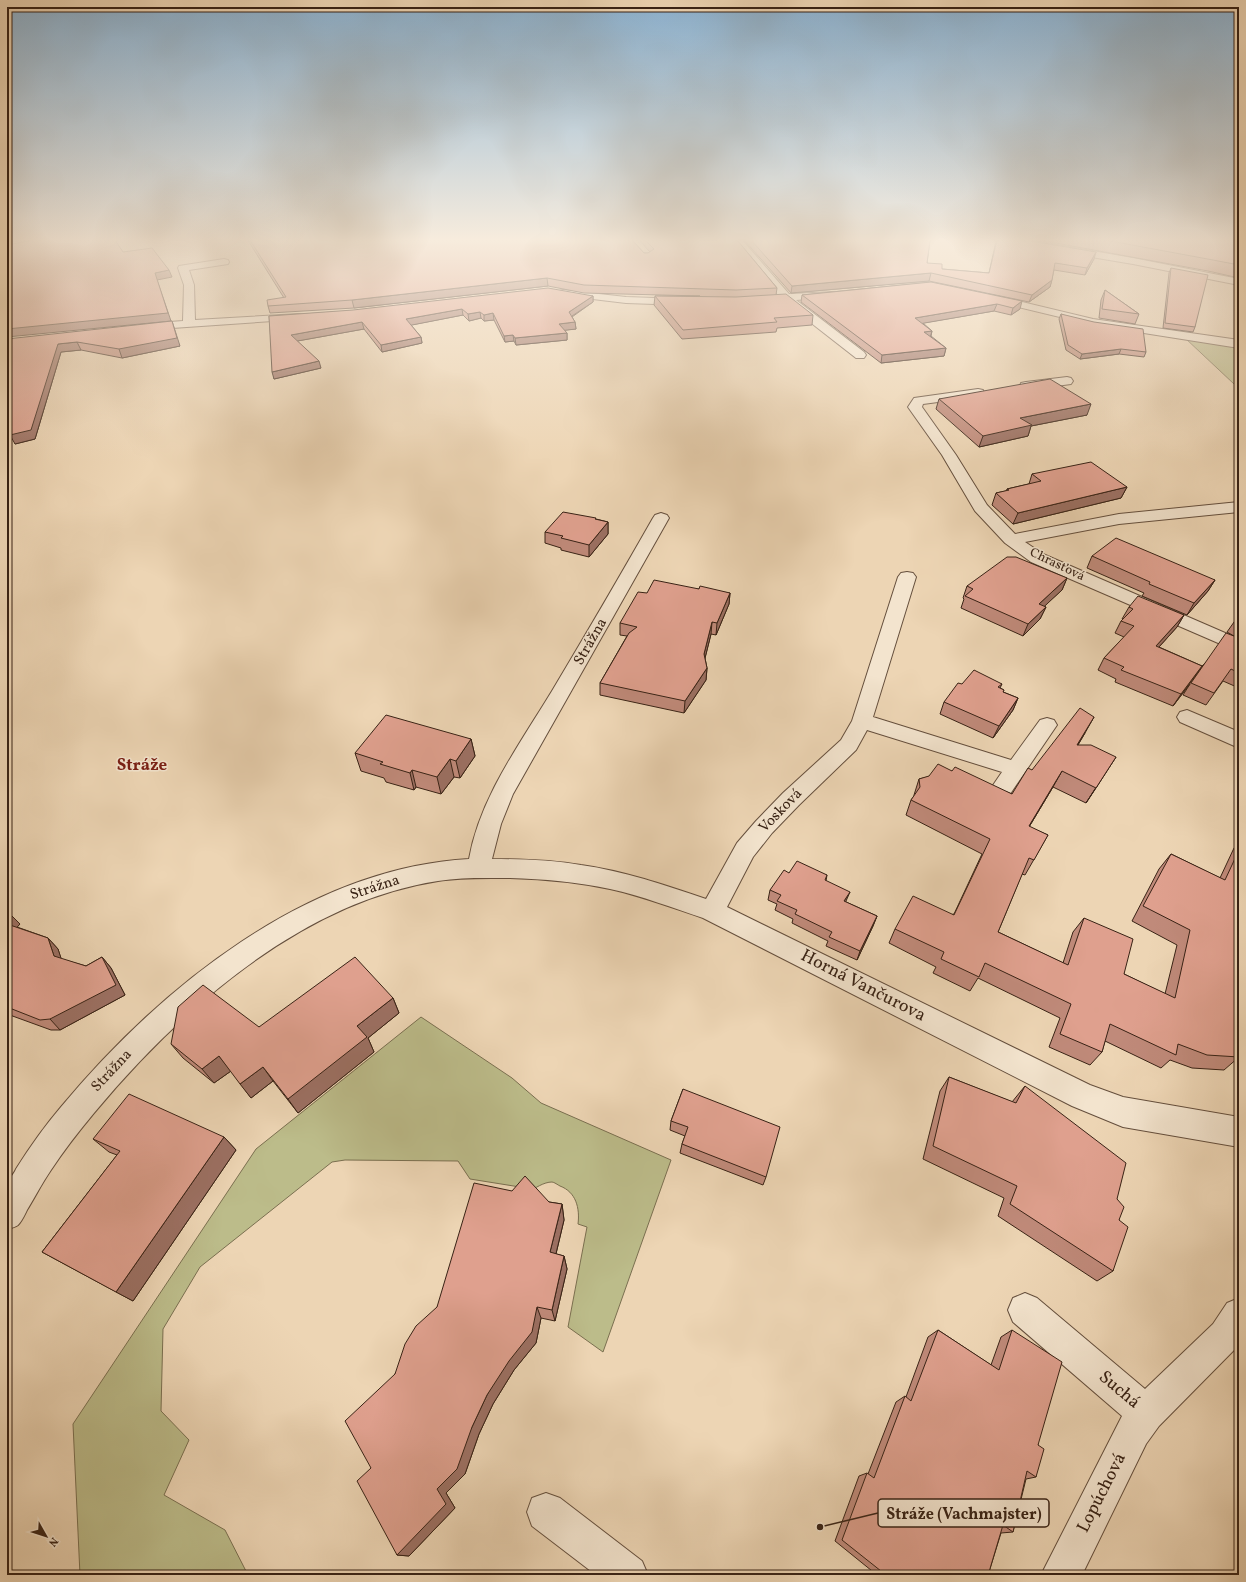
<svg xmlns="http://www.w3.org/2000/svg" width="1246" height="1582" viewBox="0 0 1246 1582" font-family="Vollkorn,serif">
<style>
.green{fill:#bcbc8a;stroke:#7a6f50}
.lines{fill:none;stroke-linecap:round;stroke-linejoin:round}
.minor-casing{stroke:#654f3d;stroke-width:2}
.minor{fill:#f3e4ce;fill-rule:evenodd}
.wall{fill:#c08a7a;stroke:#382215}
.shaded-wall{fill:#9c7063;stroke:#382215}
.building{fill:#dfa08e;stroke:#382215}
.labels{text-anchor:middle;dominant-baseline:central;stroke-width:3;stroke-linejoin:round;paint-order:stroke}
.far-street-label{font-size:13px;fill:#382215;stroke:#f3e4ce}
.street-label{font-size:15px;fill:#382215;stroke:#f3e4ce}
.quarter-label{font-size:17px;font-weight:bold;fill:#7a1f14;stroke:#f3e4ce}
.near-street-label{font-size:18px;fill:#382215;stroke:#f3e4ce}
.leader{fill:none;stroke:#382215;stroke-width:1.5}
.callout-dot{fill:#382215;stroke:#f3e4ce;stroke-width:1.5}
.callout{fill:#f3e4ce;stroke:#382215;stroke-width:1.5}
.callout-label{font-size:16px;text-anchor:middle;font-weight:bold;fill:#382215}
</style>
<rect width="100%" height="100%" fill="#edd5b4"/>
<filter id="stains"><feTurbulence type="fractalNoise" baseFrequency=".005" numOctaves="4"/><feColorMatrix values="0 0 0 0 .2 0 0 0 0 .09 0 0 0 0 .02 0 0 0 .5 -.17"/></filter>
<radialGradient id="worn" r=".72"><stop offset=".6" stop-color="#630" stop-opacity="0"/><stop offset="1" stop-color="#630" stop-opacity=".3"/></radialGradient>
<path class="green" d="M1185,338L1239,343V385L1234,384Z
M421,1017L512,1078L541,1103L671,1160L603,1352L568,1327L587,1227L578,1224C580,1208 576,1192 560,1186C558,1185 554,1182 552,1182C544,1182 535,1188 529,1192L526,1188L470,1179L458,1161L345,1160L332,1162L200,1267L163,1329L161,1411L189,1440L164,1495L225,1530L248,1575H80L73,1424L256,1149Z"/>
<g class="lines">
<g class="minor-casing">
<path id="minor" d="M732,240H742L789,294L836,292L837,294L836,296L832,297L796,300L864,352L866,355L864,358H856L783,301L757,302L756,300L757,298L778,295Z
M1004,240H1028L1133,258L1239,279V285L1133,264L1008,243Z
M224,259L228,260L229,262L228,264L189,270L194,285L195,320L299,314L303,315L305,317L303,319L143,330L139,329L137,327L139,325L143,324L183,321L184,285L178,268L179,266Z
M563,290L626,297L684,299L689,302L684,305L626,303L559,295L558,293L559,291Z
M993,295L1093,319L1239,340V348L1093,325L989,300L988,298Z
M1067,377L1071,378L1073,381L1071,384L1026,390L1021,389L1020,386L1021,383L1026,382Z
M978,389L983,390L984,393L983,396L923,404L922,407L956,455L987,505L1015,534L1119,514L1239,502V512L1119,524L1025,542L1043,554L1239,639V652L1031,562L1005,543L975,511L942,455L908,407L914,398Z
M661,513L667,515L669,518L513,794L501,824L492,859C522,859 552,860 581,865C624,871 665,885 706,899L737,843L756,821L783,793L841,740L852,721L898,577L901,573L907,572L913,573L916,577L873,717L1011,760L1040,720L1047,718L1054,720L1057,725L1006,800L998,802L990,800L987,794L1002,772L867,730L856,750L799,805L772,833L753,857L727,907L1090,1085L1123,1097L1239,1117V1147L1123,1127L1072,1106L703,918C673,908 642,896 610,889C577,882 544,879 510,878C486,878 462,877 438,881C301,902 180,1010 94,1113C79,1131 64,1150 51,1170C42,1183 35,1197 27,1210C25,1214 22,1221 18,1225C16,1227 10,1228 7,1230C7,1217 5,1198 7,1186C8,1180 14,1174 16,1169C30,1147 44,1127 61,1107C160,988 307,868 469,859C480,797 520,744 552,691C586,634 620,576 653,518L655,515Z
M1187,710L1239,732V748L1180,722L1177,717L1180,712Z
M1025,1293L1037,1298L1145,1389L1213,1324L1227,1303L1239,1298V1345L1159,1426L1146,1444L1082,1575H1041L1122,1416L1013,1322L1008,1310L1013,1298Z
M546,1493L560,1498L642,1561L648,1575H596L532,1526L527,1512L532,1498Z"/>
</g>
<use href="#minor" class="minor"/>
</g>
<path class="wall" d="M249,240H632L644,253H648L650,252L639,240H737L777,288L776,295L813,315L812,325L777,328L776,332L682,339L654,305L655,296H700L584,293L548,286L354,308L270,313L268,306L284,298L249,242Z
M744,240H930L927,263L942,269L989,273L996,241L1094,259L1085,275L1054,270L1050,287L1029,302L929,281L791,293Z
M1039,240H1239V278L1208,271Z
M1171,268L1195,327L1193,332L1163,328L1169,273Z
M931,282L1020,309L1011,315L994,311L923,323L932,331L931,336L946,348L944,356L881,363L801,302L802,295Z
M1105,290L1139,314L1135,324L1099,318L1101,300Z
M593,296V302L572,317L575,322L576,329L564,330L567,333V340L516,345L514,341L505,342L494,320L484,321L481,318L469,321L463,315L411,325L421,337L422,343L382,352L364,329L297,341L321,368L274,379L269,316Z
M1061,314L1146,352L1144,357L1119,354L1080,359L1066,350L1059,319Z
M7,339L180,346L122,358L81,350L61,352L35,439L15,444Z
M939,399L1087,415L1031,426L1028,436L979,447L936,409Z
M1032,474L1127,487L1121,498L1013,524L992,505L996,493L1006,491L1007,489L1029,484Z
M596,519L608,522V534L589,557L561,550V548L545,543V532Z
M1092,556L1215,580L1208,591L1187,615L1142,596L1144,593L1087,568Z
M1067,578L1062,590L1044,606L1046,607L1040,619L1023,636L961,608L964,599L963,598L967,586Z
M699,589L730,593L729,604L716,635L711,634L705,658L707,668L706,680L684,713L600,695V683L627,636L620,635V623L647,593Z
M1129,607L1184,615L1177,627L1159,647L1202,666L1234,636L1227,632L1239,615V688L1223,681L1206,705L1183,695L1190,684L1173,706L1115,682L1116,679L1098,670L1104,658L1124,637L1115,633L1121,621L1123,619H1122Z
M962,684H1002L1000,688L1004,690L1003,692L1018,698L1013,710L993,738L940,714L944,702Z
M1085,733L1078,745L1106,772L1086,803L1053,787L1029,827L1048,835L1025,875L1022,874L998,932L1063,963L1073,932L1084,918L1124,974L1165,994L1177,945L1132,921L1159,869L1171,854L1220,878L1234,848L1239,842V1057L1224,1070L1192,1068L1170,1060L1161,1068L1105,1041L1102,1052L1090,1065L1049,1047L1060,1018L978,978L970,991L933,973L936,967L889,943L895,929L954,914L982,854L906,815L911,800L914,796V795L919,779L952,771L1012,794L1032,770Z
M471,739L475,756L460,778L454,777L441,794L416,787L414,790L386,782L384,778L361,771L355,753Z
M789,873L827,875L826,881L846,902L877,916L873,926L857,960L826,946L828,941L792,923L793,919L775,910L777,904L768,900L770,890Z
M7,912L20,924L17,927L48,938L58,949L61,959L86,966L102,957L111,968L125,995L60,1030H51L7,1014Z
M393,998L399,1013L368,1038L374,1052L298,1113L273,1081L251,1098L231,1071L214,1083L183,1058L171,1044L259,1027Z
M949,1077L1012,1102L1025,1086L1117,1199L1119,1220L1113,1271L1097,1281L998,1216L1004,1198L923,1159L940,1091Z
M683,1089L766,1177L763,1185L680,1153L682,1144L685,1136L670,1130L671,1121Z
M224,1137L236,1150L133,1301L42,1252L117,1155L109,1152L93,1139Z
M549,1202L562,1204L564,1220L556,1254L564,1256L567,1269L555,1321L541,1318L536,1343L514,1370L493,1404L479,1434L465,1474L446,1493L455,1508L409,1556L397,1555L371,1468L395,1374L437,1307Z
M938,1330L991,1365L1001,1337L1012,1330L1038,1445L1036,1477L1026,1479L1013,1532L1001,1533L989,1572L991,1575H877L835,1541L859,1476L867,1473L868,1474L896,1402L905,1396L906,1397L928,1337Z
M1163,1571L1169,1575H1135V1572Z"/>
<path class="shaded-wall" d="M7,240H24L7,243Z
M1096,252L1094,259L1085,275L1087,268Z
M169,270L172,277L157,280L171,321L7,337V329L155,273Z
M931,273L929,281L791,293L792,286Z
M547,278L548,286L354,308L352,300Z
M1052,280L1050,287L1029,302L1032,295Z
M593,296V302L569,318V312Z
M1022,301L1020,309L1011,315L1013,308Z
M997,304L994,311L913,325L915,318Z
M462,309L463,315L407,326L406,319Z
M480,312L481,318L469,321L468,314Z
M493,313L494,320L484,321V315Z
M172,321L180,346L122,358L119,349Z
M362,322L364,329L292,342L291,335Z
M575,322L576,329L559,331V324Z
M932,331L930,338L924,332Z
M567,333V340L516,345L515,338Z
M513,335L514,341L505,342L504,336Z
M421,337L422,343L382,352L381,345Z
M77,342L81,350L61,352L35,439L15,444L10,435L58,344Z
M946,348L944,356L881,363L882,355Z
M1121,349L1119,354L1080,359L1082,354Z
M319,361L321,368L274,379L272,372Z
M1091,404L1087,415L1031,426L1028,436L979,447L983,436L1020,418Z
M1127,487L1121,498L1013,524L1018,513Z
M608,522V534L589,557V545Z
M1067,578L1062,590L1034,616L1039,604Z
M1215,580L1208,591L1187,615L1194,603Z
M730,593L729,604L716,635L717,623Z
M1046,607L1040,619L1023,636L1028,624Z
M1184,615L1177,627L1149,658L1156,646Z
M712,622L711,634L703,666L704,654Z
M1202,666L1194,678L1173,706L1181,694Z
M707,668L706,680L684,713L685,701Z
M1018,698L1013,710L993,738L999,726Z
M1094,717L1085,733L1068,761L1077,745Z
M471,739L475,756L460,778L456,761Z
M1116,757L1106,772L1086,803L1096,788Z
M450,759L454,777L441,794L437,777Z
M412,770L416,787L414,790L410,773Z
M1062,771L1053,787L1020,842L1029,826Z
M850,892L846,901L841,911L844,901Z
M9,913L20,924L12,933L7,928V915Z
M877,916L873,926L857,960L860,951Z
M48,938L58,949L64,967L54,956Z
M102,957L111,968L125,995L60,1030L50,1019Z
M393,998L399,1013L368,1038L374,1052L298,1113L288,1099L357,1026Z
M219,1056L231,1071L214,1083L202,1069Z
M263,1067L273,1081L251,1098L240,1084Z
M224,1137L236,1150L133,1301L116,1292Z
M562,1204L564,1220L553,1266L550,1252Z
M564,1256L567,1269L555,1321L552,1310Z
M537,1307L541,1318L536,1343L514,1370L493,1404L479,1434L465,1474L446,1493L455,1508L409,1556L397,1555L437,1489L472,1427L487,1395Z"/>
<path class="building" d="M33,240H115L123,252L152,248L169,270L155,273L168,313L7,329V245Z
M250,240H632L644,253H648L654,249L645,240H737L777,288L736,290L584,285L547,278L352,300L268,306L267,300L286,297Z
M751,240H930L927,263L942,264V269L989,273L997,240H1026L1096,252L1087,268L1055,263L1052,280L1032,295L931,273L792,286Z
M1105,240H1239V265L1213,260Z
M1171,268L1208,275L1195,327L1165,323Z
M931,282L1022,301L1013,308L997,304L915,318L932,331L924,332L946,348L882,355L802,295Z
M548,288L593,296L569,312L575,322L559,324L567,333L515,338L513,335L504,336L493,313L484,315L480,312L468,314L462,309L406,319L421,337L381,345L362,322L291,335L319,361L272,372L269,316L353,310Z
M1105,290L1139,314L1102,309Z
M786,294L813,315L774,318L777,322L683,330L655,296L736,297Z
M1061,314L1094,322L1143,329L1146,352L1121,349L1082,354L1068,345Z
M172,321L177,338L119,349L77,342L58,344L31,430L10,435L7,419V339Z
M1050,379L1091,404L1020,418L1032,425L983,436L939,399Z
M1091,462L1127,487L1018,513L996,493L1009,490L1007,489L1041,481L1032,474Z
M563,512L596,518L595,519L608,522L589,545L561,538L563,536L545,532Z
M1116,538L1215,580L1194,603L1149,584L1150,582L1092,556Z
M1007,557H1016L1067,578L1039,604L1046,607L1028,624L965,596L973,589L967,586Z
M654,580L699,589L700,586L730,593L717,623L712,622L704,654L707,668L685,701L600,683L629,633L637,627L620,623L638,592L647,593Z
M1138,596L1184,615L1156,646L1202,666L1181,694L1121,670L1124,667L1104,658L1134,626L1121,621L1133,609L1129,607Z
M1239,615V622L1235,620Z
M1226,633L1239,638V673L1231,669L1214,693L1191,683Z
M974,670L1002,684L998,687L1004,690L1003,692L1018,698L999,726L944,702L958,683L962,684Z
M1080,708L1094,717L1077,745H1091L1116,757L1096,788L1062,771L1029,826L1048,835L1034,860L1029,858L998,932L1068,965L1084,918L1133,939L1124,974L1175,998L1190,930L1143,906L1171,854L1225,880L1239,850V1057L1207,1055L1178,1044L1176,1055L1110,1024L1102,1052L1060,1034L1071,1004L985,963L979,977L941,959L944,952L895,929L913,896L954,915L990,839L911,800L920,787L919,779L929,776L938,764L952,771L955,767L1012,794L1028,768L1032,770Z
M386,715L471,739L456,761L450,759L437,777L412,770L410,773L380,764L383,762L355,753Z
M797,861L827,875L825,880L850,892L844,901L877,916L860,951L829,937L832,932L795,914L797,910L777,901L781,895L770,890L784,870L789,873Z
M7,924L48,938L54,956L86,966L102,957L116,985L50,1019L40,1020L7,1007Z
M355,957L393,998L357,1026L367,1037L288,1099L263,1067L240,1084L219,1056L202,1069L171,1044L178,1007L203,985L259,1027Z
M949,1077L1016,1103L1025,1086L1126,1163L1117,1199L1124,1207L1119,1220L1128,1227L1113,1271L1010,1204L1017,1186L933,1146Z
M683,1089L780,1127L766,1177L682,1144L688,1127L671,1121Z
M129,1094L224,1137L116,1292L42,1252L120,1151L93,1139Z
M525,1176L549,1202L562,1204L550,1252L564,1256L552,1310L537,1307L532,1332L509,1361L487,1395L472,1427L457,1469L437,1489L446,1504L397,1555L357,1481L371,1468L345,1421L395,1374L405,1344L416,1326L437,1307L474,1183L512,1191Z
M938,1330L999,1370L1012,1330L1062,1362L1038,1445L1044,1449L1036,1477L1027,1471L1013,1532L1003,1525L989,1572L992,1574L991,1575H886L842,1540L867,1473L874,1478L905,1396L911,1401Z
M1163,1571L1169,1575H1162Z"/>
<linearGradient id="sky" x2="0" y2="1"><stop stop-color="#8bb4d5"/><stop offset="0.52" stop-color="#f7ecdd"/><stop offset="1" stop-color="#f7ecdd" stop-opacity="0"/></linearGradient>
<rect width="1246" height="462" fill="url(#sky)"/>
<g class="labels">
<g class="far-street-label">
<text transform="translate(1057 565) rotate(26)">Chrasťová</text>
</g>
<g class="street-label">
<text transform="translate(591 642) rotate(-60)">Strážna</text>
<text transform="translate(781 811) rotate(-46)">Vosková</text>
<text transform="translate(375 888) rotate(-18)">Strážna</text>
<text transform="translate(112 1071) rotate(-47)">Strážna</text>
</g>
<g class="quarter-label">
<text x="142" y="765">Stráže</text>
</g>
<g class="near-street-label">
<text transform="translate(863 986) rotate(27)">Horná Vančurova</text>
<text transform="translate(1119 1390) rotate(40)">Suchá</text>
<text transform="translate(1102 1493) rotate(-63)">Lopúchová</text>
</g>
</g>
<path class="leader" d="M820 1527L878 1513"/>
<circle class="callout-dot" cx="820" cy="1527" r="4"/>
<rect class="callout" x="878" y="1499" width="171" height="28" rx="4"/>
<g class="callout-label">
<text x="964" y="1519">Stráže (Vachmajster)</text>
</g>
<rect width="1246" height="1582" fill="none" stroke="#edd5b4" stroke-width="24"/>
<rect x="8" y="8" width="1230" height="1566" fill="none" stroke="#382215" stroke-width="2"/>
<rect x="12" y="12" width="1222" height="1558" fill="none" stroke="#382215"/>
<g transform="translate(46 1536) rotate(129)" stroke="#f3e4ce" stroke-width="3" paint-order="stroke">
<path d="M0-3L7 15L0 10L-7 15Z" fill="#382215"/>
<text y="-6" font-size="11" font-weight="bold" text-anchor="middle" fill="#382215">N</text>
</g>
<rect width="100%" height="100%" filter="url(#stains)"/>
<rect width="100%" height="100%" fill="url(#worn)"/>
</svg>
